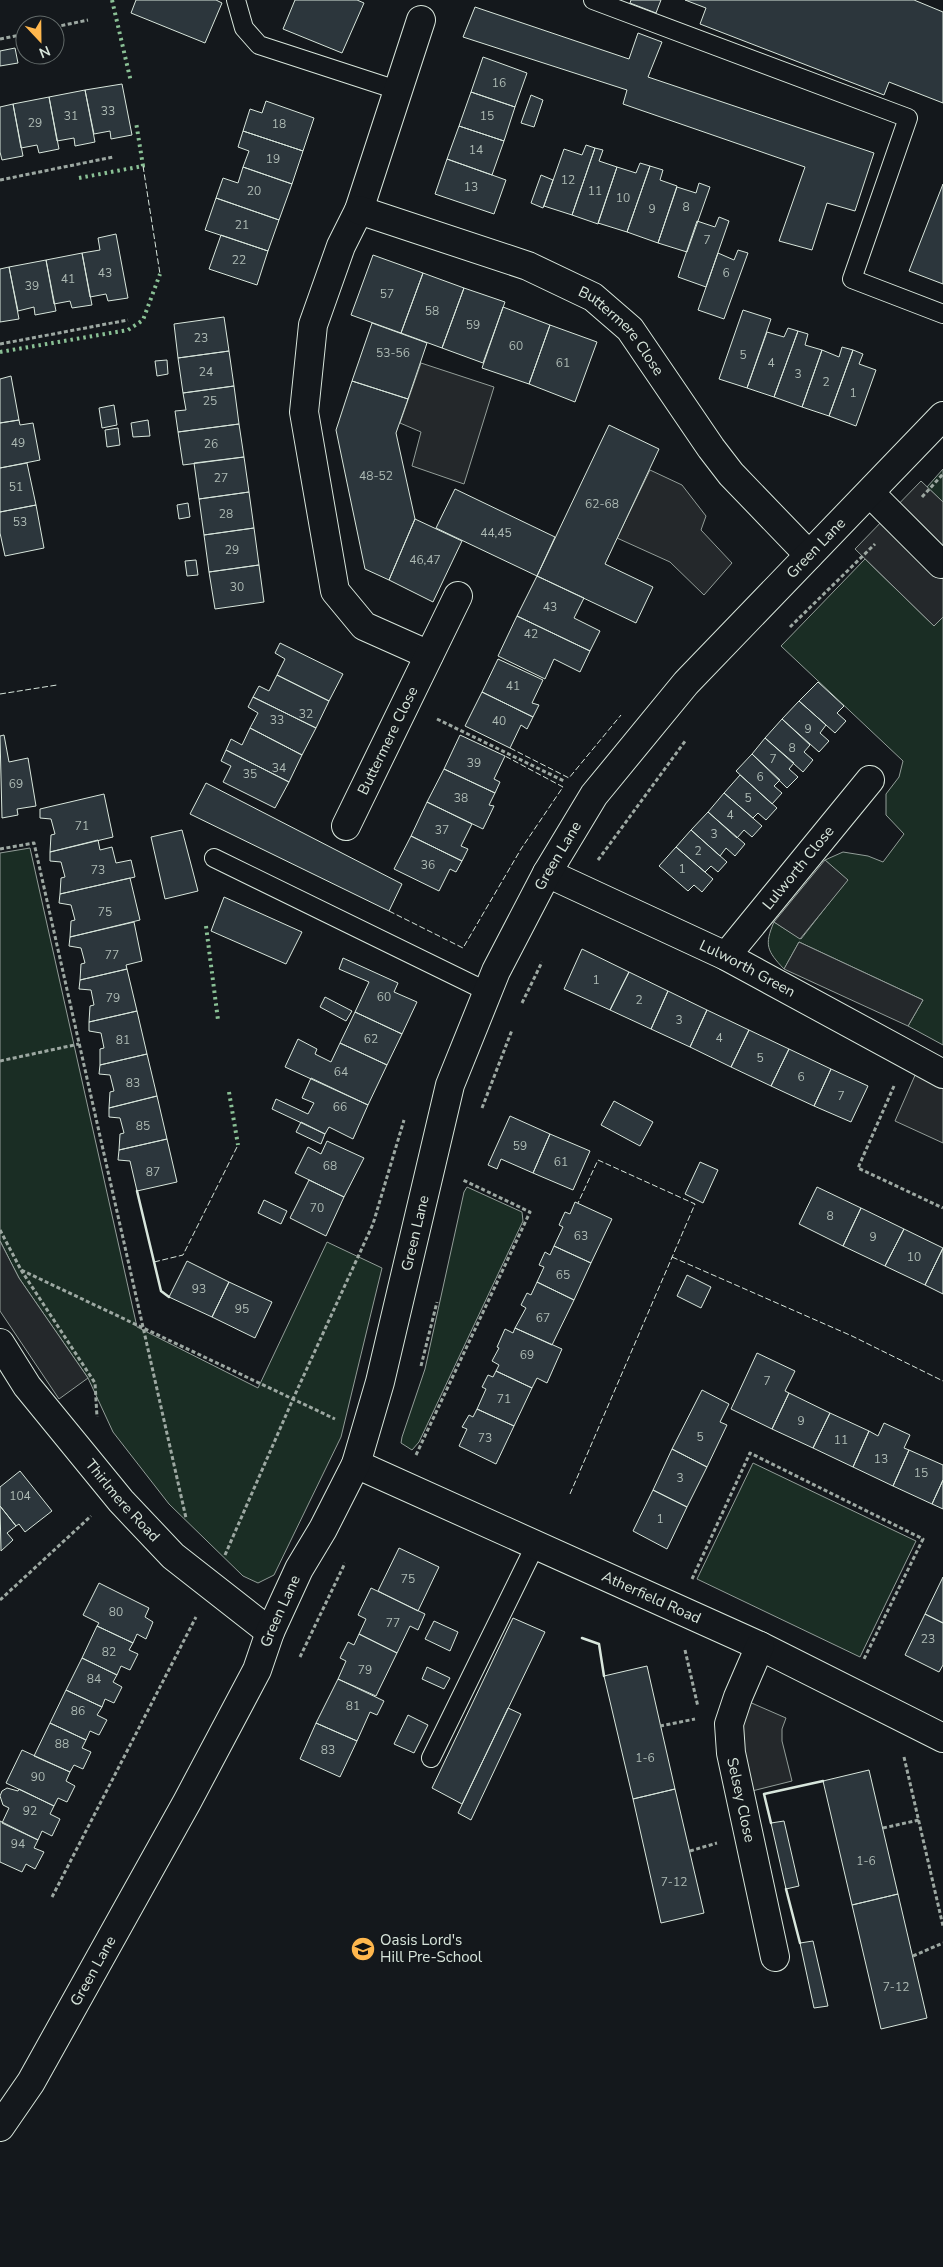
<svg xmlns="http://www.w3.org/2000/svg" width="943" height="2267" viewBox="0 0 943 2267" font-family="'Nunito Sans',sans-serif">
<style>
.green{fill:#1a2d24;stroke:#939e99}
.parking{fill:#24282b;stroke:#939e99}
.building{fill:#2c363c;stroke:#d8e6dc}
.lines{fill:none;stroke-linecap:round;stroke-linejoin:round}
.lane-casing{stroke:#d8e6dc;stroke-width:20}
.street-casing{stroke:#d8e6dc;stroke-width:30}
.path{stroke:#9da8a2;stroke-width:3;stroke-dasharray:4 2.5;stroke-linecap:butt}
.lane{stroke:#14181c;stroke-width:18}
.street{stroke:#14181c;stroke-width:28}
.hedge{stroke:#8ac095;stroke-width:4;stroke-dasharray:2.5 4;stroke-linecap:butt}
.fence{stroke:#d8e6dc;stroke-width:1;stroke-dasharray:6 2.5;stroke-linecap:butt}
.wall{stroke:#d8e6dc;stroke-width:2.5}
.labels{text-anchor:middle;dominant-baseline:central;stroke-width:4;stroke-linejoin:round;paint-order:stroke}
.number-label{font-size:12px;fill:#adbab4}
.street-label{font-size:15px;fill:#d8e6dc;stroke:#14181c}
.poi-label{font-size:15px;fill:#d8e6dc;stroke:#14181c;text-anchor:start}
</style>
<rect width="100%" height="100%" fill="#14181c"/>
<path class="green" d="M943,469V502L927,487Z
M865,559L934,626L943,617V1045L908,1026L923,1000L799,942L784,969C767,951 764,945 774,922L801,939L847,880L825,860L843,852L868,856L883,862L904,834L886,815V794L899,777L903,761L781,646Z
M30,848L137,1327L258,1388L327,1242L382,1268L341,1437L274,1575L258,1583L243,1576L169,1504L113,1432L88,1378L19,1278L0,1241V853Z
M467,1187L522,1212L523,1221L419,1442L412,1450L401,1443L402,1437L425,1369L464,1192Z
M753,1463L916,1541L860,1657L697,1579Z"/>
<path class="parking" d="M421,363L494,387L464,484L412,466L421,432L400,423Z
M650,470L682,485L706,516L701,530L732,563L704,595L670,562L617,538Z
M921,481L943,502V617L934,626L855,549Z
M825,860L848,880L800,939L774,922Z
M799,942L923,1000L908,1026L784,969Z
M916,1073L943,1086V1143L895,1121Z
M0,1241L19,1278L88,1378L59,1399L0,1311Z
M747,1701L786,1718L782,1729V1741L792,1781L752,1791L740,1741Z"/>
<path class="building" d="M136,0H216L222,3L205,43L131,13Z
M295,0H357L364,3L342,53L283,29Z
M631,0H661L656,13L630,3Z
M685,0H914L943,12V103L889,82L884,95L700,24L706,8Z
M475,7L629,59L638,33L662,42L648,77L874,153L855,211L827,203L812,250L779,241L805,167L623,104L627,90L463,37Z
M15,48L18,63L0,66V51Z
M483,57L527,73L515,107L471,92Z
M122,84L132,135L111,139L110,131L94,134L85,90Z
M85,90L95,142L75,146L74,138L57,141L49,97Z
M471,92L515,107L504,141L459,126Z
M531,95L543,100L534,127L521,123Z
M49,97L59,149L39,153L37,145L21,148L13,104Z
M266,101L314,118L303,151L243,131L250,109L262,113Z
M13,104L23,156L2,160L0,152V107Z
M459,126L504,141L492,175L447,159Z
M243,131L303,151L292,184L243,167L249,151L238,147Z
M586,145L595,148L572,215L544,206L564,149L582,155Z
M595,148L603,150L599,161L617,167L598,224L572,215Z
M447,159L506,180L494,214L435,194Z
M640,163L650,166L627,232L598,223L617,167L636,173Z
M650,166L663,170L660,180L677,186L658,243L627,232Z
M243,167L292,184L279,220L216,198L223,178L238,183Z
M541,175L553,180L543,208L531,203Z
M699,183L710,187L687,252L658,243L677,187L696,193Z
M943,184V284L909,271Z
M216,198L279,220L268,251L205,230Z
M719,217L729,221L706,287L678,277L697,221L715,227Z
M116,234L128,298L108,301L106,294L90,297L82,253L100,250L98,238Z
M221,235L268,251L257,285L209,269Z
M738,250L748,253L724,319L698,310L718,253L734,260Z
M82,253L92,305L72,308L70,301L54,304L46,260Z
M373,255L423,273L401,333L351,315Z
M46,260L56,311L35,315L34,307L18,311L9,267Z
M9,267L19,319L0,322V269Z
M423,273L464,288L442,348L401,333Z
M464,288L505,302L483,363L442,348Z
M503,307L550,325L529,384L482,368Z
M743,310L771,319L747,388L719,379Z
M224,317L229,351L178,358L174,324Z
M372,323L427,343L408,399L352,381Z
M550,325L597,342L575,402L529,384Z
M788,328L798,331L774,397L747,388L767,332L784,337Z
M798,331L808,334L805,345L822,350L802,407L774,397Z
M842,347L853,350L829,416L802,407L822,350L839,357Z
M853,350L863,354L859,364L876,370L856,426L829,416Z
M229,351L234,386L183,393L178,358Z
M167,360L168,374L157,376L155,361Z
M11,376L19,420L0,423V379Z
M352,381L408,399L396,433L415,519L389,580L365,569L336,430Z
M234,386L239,424L178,432L175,411L186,410L183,393Z
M114,405L117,425L102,428L99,408Z
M19,420L20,425L33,423L40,460L0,468V423Z
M148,420L150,436L133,437L131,423Z
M239,424L244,457L183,465L178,432Z
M609,425L659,449L605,564L653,587L636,623L537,576Z
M118,428L120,445L107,447L105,430Z
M244,457L249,492L199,499L194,463Z
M27,463L36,505L0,512V468Z
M455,489L555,537L537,576L436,528Z
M249,492L254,528L204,535L199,499Z
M188,503L190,517L179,519L177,505Z
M36,505L44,548L5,556L0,533V512Z
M415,519L462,541L433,602L389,580Z
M254,528L259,565L209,572L204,535Z
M196,560L198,575L187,576L185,561Z
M259,565L264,602L215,609L209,572Z
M537,576L584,598L574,618L600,631L590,651L517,616Z
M517,616L590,651L580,672L554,659L545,679L498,656Z
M280,643L343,674L329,701L277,675L285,659L275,653Z
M498,659L543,680L532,703L539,705L533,717L482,692Z
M277,675L329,701L316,728L253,697L259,686L269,691Z
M818,682L844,706L837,713L846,721L835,733L799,701Z
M482,692L533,717L527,729L521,725L510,748L465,726Z
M253,697L316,728L302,755L250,728L258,713L248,707Z
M799,701L826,725L820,733L829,741L819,752L782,719Z
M782,719L810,745L804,752L813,760L803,772L765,738Z
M250,728L302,755L289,782L226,750L231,739L242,745Z
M4,735L9,762L28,758L36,806L17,809L18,815L2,818L0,736Z
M460,735L505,756L494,779L500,782L495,793L444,769Z
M765,738L794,763L789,769L798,777L787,788L752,754Z
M226,750L289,782L275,808L223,782L231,766L221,761Z
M752,754L780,780L774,786L782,793L772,804L736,771Z
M444,769L495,793L489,805L494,806L483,829L427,802Z
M740,775L777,808L766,820L758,813L753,818L724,793Z
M206,783L402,884L389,911L190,814Z
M724,793L762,826L752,837L744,830L737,838L708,812Z
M104,794L113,837L50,852L51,835L55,834L51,819L40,818V809Z
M427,802L472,824L461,846L468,849L462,861L411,836Z
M708,812L745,844L735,856L726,848L720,856L691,830Z
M182,830L198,891L165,899L151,837Z
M691,830L727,862L718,872L711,866L705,872L676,847Z
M411,836L462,861L456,872L450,869L439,891L394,869Z
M98,840L100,850L112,847L116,863L131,860L135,877L60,894L61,878L65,877L61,862L50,861V852Z
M676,847L713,879L702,892L694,885L688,891L659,866Z
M130,878L140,920L70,937L71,921L75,920L71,905L59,903L60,894Z
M224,897L302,932L286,964L211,931Z
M134,922L142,961L126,965L127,969L80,980L81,964L85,963L81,948L69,946L70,937Z
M582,949L629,972L610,1010L564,989Z
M343,958L398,983L394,992L417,1002L402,1034L355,1012L369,982L339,969Z
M127,969L137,1011L89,1022L90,1006L94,1005L91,990L79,989L80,980Z
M629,972L668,991L651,1029L610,1010Z
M668,991L707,1010L690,1047L651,1029Z
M325,997L352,1011L346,1021L320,1007Z
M707,1010L749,1030L731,1067L690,1047Z
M137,1011L147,1054L100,1065V1049L104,1048L101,1033L89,1031V1022Z
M355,1012L402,1034L387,1065L340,1043Z
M749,1030L789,1049L771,1086L731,1067Z
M298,1039L317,1049L315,1054L331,1062L340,1043L387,1065L368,1105L285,1067Z
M789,1049L831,1069L814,1106L771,1086Z
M147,1054L157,1096L109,1108L110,1092L114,1091L110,1075L99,1074L100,1065Z
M831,1069L868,1086L851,1122L814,1106Z
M311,1078L368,1105L353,1139L329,1127L325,1134L272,1109L276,1099L308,1114L314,1103L302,1098Z
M157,1096L167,1139L119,1150L120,1134L124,1133L120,1118L109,1117V1108Z
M614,1101L653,1122L640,1146L601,1125Z
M510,1116L550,1134L533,1173L501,1159L497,1169L488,1165Z
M301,1122L325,1134L321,1144L296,1132Z
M550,1134L590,1151L573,1190L533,1173Z
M167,1139L177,1182L137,1191L130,1161L118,1160L119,1150Z
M327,1141L364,1158L344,1197L295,1173L308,1147L321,1154Z
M700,1162L718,1170L703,1203L685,1194Z
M309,1180L344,1197L326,1236L290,1218Z
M817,1187L861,1208L843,1246L799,1224Z
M264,1200L287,1211L281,1224L258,1213Z
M575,1202L612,1219L591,1263L554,1246L563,1227L559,1225L565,1212L570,1214Z
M861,1208L904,1229L885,1266L843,1246Z
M904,1229L943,1248L925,1285L885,1266Z
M554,1246L591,1263L574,1300L537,1282L544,1267L539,1265L545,1252L550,1255Z
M943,1248V1294L925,1285Z
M187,1261L229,1282L212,1317L169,1297Z
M687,1275L711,1287L701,1308L677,1296Z
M229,1282L272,1302L255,1338L212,1317Z
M537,1282L574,1300L552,1345L515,1328L526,1308L521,1305L527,1293L531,1295Z
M515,1328L562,1349L547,1383L537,1378L532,1388L496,1371L499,1365L492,1361L499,1348L497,1347L505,1329L513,1333Z
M757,1353L795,1371L785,1391L789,1393L772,1429L731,1409Z
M496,1371L532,1388L514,1426L477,1409L486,1389L482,1387L488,1375L493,1377Z
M702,1390L729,1404L720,1422L727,1425L707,1467L672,1449Z
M789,1393L830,1413L813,1448L772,1429Z
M477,1409L514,1426L496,1464L459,1446L467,1429L462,1427L469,1415L473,1417Z
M830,1413L869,1431L853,1467L813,1448Z
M884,1423L910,1435L904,1448L909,1450L893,1486L853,1467L869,1431L878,1436Z
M672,1449L707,1467L687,1507L653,1490Z
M909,1450L943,1465V1480L932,1504L893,1486Z
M20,1471L52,1511L25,1532L19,1524L16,1526L0,1506V1487Z
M943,1480V1509L932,1504Z
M653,1490L687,1507L667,1549L633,1531Z
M0,1506L16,1526L7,1533L13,1540L1,1551Z
M399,1548L439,1567L418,1611L378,1591Z
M943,1577V1623L925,1614Z
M99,1583L149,1608L145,1617L153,1622L146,1639L137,1634L133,1643L97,1626L99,1623L83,1615Z
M371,1588L425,1614L418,1630L410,1626L397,1653L359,1634L366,1619L358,1615Z
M925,1614L943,1623V1665L939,1672L905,1655Z
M513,1618L545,1632L462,1804L432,1788Z
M434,1621L458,1632L450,1651L425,1639Z
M97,1626L133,1643L129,1650L138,1654L130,1670L121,1666L117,1675L82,1658Z
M359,1634L397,1653L376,1696L338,1679L346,1661L340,1658L348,1642L354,1645Z
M82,1658L117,1675L113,1682L122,1687L114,1703L105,1699L102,1707L66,1690Z
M647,1666L675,1789L633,1799L604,1676Z
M427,1667L450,1678L444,1689L422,1679Z
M338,1679L384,1701L377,1715L370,1712L357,1741L316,1723Z
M66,1690L102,1707L97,1715L107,1720L99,1735L90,1731L86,1740L50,1723Z
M508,1708L521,1714L471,1820L458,1813Z
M408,1715L428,1725L414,1753L394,1744Z
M50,1723L86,1740L82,1748L91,1752L83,1769L74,1765L70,1772L34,1756Z
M316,1723L357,1741L340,1777L300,1759Z
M22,1750L70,1772L66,1781L75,1786L67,1802L58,1798L54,1806L6,1783Z
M869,1770L898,1894L852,1905L823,1781Z
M7,1788L18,1791L19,1789L54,1806L50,1814L60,1819L52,1836L42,1831L38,1840L2,1823L9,1808L3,1805L0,1796L2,1791Z
M675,1789L704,1913L661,1923L633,1799Z
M0,1821L38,1840L34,1848L44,1852L35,1869L26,1864L22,1872L0,1862Z
M784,1821L799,1886L786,1889L771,1823Z
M898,1894L927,2018L881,2029L852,1905Z
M813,1941L828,2006L814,2008L800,1943Z"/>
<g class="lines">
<g class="lane-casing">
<path id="lane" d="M236,0L244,28L259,45L397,90
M593,0L908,118L852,279L943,314
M214,858L488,992
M431,1758L535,1546"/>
</g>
<g class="street-casing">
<g id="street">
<path d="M421,20L359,210L341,246L313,325L304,412L335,591L364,626L429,655"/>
<path id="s1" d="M359,210L528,266L593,297L630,329L711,448L731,474L809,555"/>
<path d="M870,493L941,564"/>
<path id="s2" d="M346,826L458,596"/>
<path id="s3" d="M547,873L726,956L943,1074"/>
<path id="s4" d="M726,956L870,780"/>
<path id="s5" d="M0,1343L27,1386L121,1501L173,1556L270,1632"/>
<path id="s6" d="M356,1464L760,1646L943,1738"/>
<path id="s7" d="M760,1646L738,1697L729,1724L731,1753L775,1957"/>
<path id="s8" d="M0,2127L31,2082L187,1802L257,1670L270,1632L299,1569L323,1529L356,1464L380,1382L450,1085L496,971L547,873L594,795L686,683L943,416"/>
</g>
</g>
<path class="path" d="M55,27L88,20
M0,39L25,34
M0,180L113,157
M0,344L128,320
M922,497L943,474
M790,627L875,544
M437,719L564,781
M0,849L34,843L186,1518
M598,860L686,740
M522,1003L542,962
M0,1061L79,1044
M894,1086L858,1168L943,1208
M482,1108L512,1030
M0,1230L21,1270L335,1419
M21,1270L95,1383L97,1417
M421,1366L437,1302
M416,1455L530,1212L463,1180
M225,1555L293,1399L373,1224L404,1120
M692,1579L750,1453L923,1539L863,1661
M0,1600L91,1516
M685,1650L698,1707
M300,1657L345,1563
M660,1726L695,1719
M904,1757L943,1926
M883,1828L919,1820
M690,1851L717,1843
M52,1897L196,1617
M913,1956L943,1943"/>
<use href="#lane" class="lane"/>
<use href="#street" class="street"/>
<path class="hedge" d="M112,0L131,82
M79,178L143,166L136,122
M0,352L128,330L143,320L160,274
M206,926L218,1020
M229,1092L238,1145"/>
<path class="fence" d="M143,166L160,274
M0,694L57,685
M510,748L569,778L621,715
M389,911L463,948L521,849L563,787L505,756
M672,1257L852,1336L943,1381
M154,1262L183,1255L238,1145
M570,1494L695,1204L598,1160L578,1203"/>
<path class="wall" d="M137,1191L161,1291L169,1297
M582,1638L599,1644L604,1676
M771,1823L764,1794L823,1781
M786,1889L800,1943"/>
</g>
<defs>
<g id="school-disc" transform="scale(1.25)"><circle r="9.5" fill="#ffb74d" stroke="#14181c"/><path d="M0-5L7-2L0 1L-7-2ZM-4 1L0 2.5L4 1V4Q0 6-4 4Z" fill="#111"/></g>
</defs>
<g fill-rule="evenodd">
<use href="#school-disc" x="363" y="1949"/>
</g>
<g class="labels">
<g class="number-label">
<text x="499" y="83">16</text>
<text x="108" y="111">33</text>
<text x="71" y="116">31</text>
<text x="487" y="116">15</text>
<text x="35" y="123">29</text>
<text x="279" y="124">18</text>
<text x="476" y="150">14</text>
<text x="273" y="159">19</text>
<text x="568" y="180">12</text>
<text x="471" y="187">13</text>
<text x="254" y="191">20</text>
<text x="595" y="191">11</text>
<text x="623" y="198">10</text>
<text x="686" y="207">8</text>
<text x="652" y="209">9</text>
<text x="242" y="225">21</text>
<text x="707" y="240">7</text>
<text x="239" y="260">22</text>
<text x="105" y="273">43</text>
<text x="726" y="273">6</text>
<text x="68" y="279">41</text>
<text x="32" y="286">39</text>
<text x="387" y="294">57</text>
<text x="432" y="311">58</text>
<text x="473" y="325">59</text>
<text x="201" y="338">23</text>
<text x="516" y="346">60</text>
<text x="393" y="353">53-56</text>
<text x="743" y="355">5</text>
<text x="563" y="363">61</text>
<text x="771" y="363">4</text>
<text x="206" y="372">24</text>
<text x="798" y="374">3</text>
<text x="826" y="382">2</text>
<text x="853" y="393">1</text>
<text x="210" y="401">25</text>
<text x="18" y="443">49</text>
<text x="211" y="444">26</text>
<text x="376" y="476">48-52</text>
<text x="221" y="478">27</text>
<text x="16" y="487">51</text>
<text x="602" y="504">62-68</text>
<text x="226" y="514">28</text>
<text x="20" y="522">53</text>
<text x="496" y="533">44,45</text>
<text x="232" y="550">29</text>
<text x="425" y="560">46,47</text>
<text x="237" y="587">30</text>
<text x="550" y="607">43</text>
<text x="531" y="634">42</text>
<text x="513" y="686">41</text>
<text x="306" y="714">32</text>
<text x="277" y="720">33</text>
<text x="499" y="721">40</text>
<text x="808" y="729">9</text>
<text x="792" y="748">8</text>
<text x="773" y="759">7</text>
<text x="474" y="763">39</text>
<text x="279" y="768">34</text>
<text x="250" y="774">35</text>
<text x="760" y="777">6</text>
<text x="16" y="784">69</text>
<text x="461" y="798">38</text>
<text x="748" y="798">5</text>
<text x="730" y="815">4</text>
<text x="82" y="826">71</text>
<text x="442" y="830">37</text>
<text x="714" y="834">3</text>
<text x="698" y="851">2</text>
<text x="428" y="865">36</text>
<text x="682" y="869">1</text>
<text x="98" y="870">73</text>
<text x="105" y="912">75</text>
<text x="112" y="955">77</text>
<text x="596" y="980">1</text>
<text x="384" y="997">60</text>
<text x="113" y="998">79</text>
<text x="639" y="1000">2</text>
<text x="679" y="1020">3</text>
<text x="719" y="1038">4</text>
<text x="371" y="1039">62</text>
<text x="123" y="1040">81</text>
<text x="760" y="1058">5</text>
<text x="341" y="1072">64</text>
<text x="801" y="1077">6</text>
<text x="133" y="1083">83</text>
<text x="841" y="1096">7</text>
<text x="340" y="1107">66</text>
<text x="143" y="1126">85</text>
<text x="520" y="1146">59</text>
<text x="561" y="1162">61</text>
<text x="330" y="1166">68</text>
<text x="153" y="1172">87</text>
<text x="317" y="1208">70</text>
<text x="830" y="1216">8</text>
<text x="581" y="1236">63</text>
<text x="873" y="1237">9</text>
<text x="914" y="1257">10</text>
<text x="563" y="1275">65</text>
<text x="199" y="1289">93</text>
<text x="242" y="1309">95</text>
<text x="543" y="1318">67</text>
<text x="527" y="1355">69</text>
<text x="767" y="1381">7</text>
<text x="504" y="1399">71</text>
<text x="801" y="1421">9</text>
<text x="700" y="1437">5</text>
<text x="485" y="1438">73</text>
<text x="841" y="1440">11</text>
<text x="881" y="1459">13</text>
<text x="921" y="1473">15</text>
<text x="680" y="1478">3</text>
<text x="20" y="1496">104</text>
<text x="660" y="1519">1</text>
<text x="408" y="1579">75</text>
<text x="116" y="1612">80</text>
<text x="393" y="1623">77</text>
<text x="928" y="1639">23</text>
<text x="109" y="1652">82</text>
<text x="365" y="1670">79</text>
<text x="94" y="1679">84</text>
<text x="353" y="1706">81</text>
<text x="78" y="1711">86</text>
<text x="62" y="1744">88</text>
<text x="328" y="1750">83</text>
<text x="645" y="1758">1-6</text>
<text x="38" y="1777">90</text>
<text x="30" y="1811">92</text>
<text x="18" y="1844">94</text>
<text x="866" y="1861">1-6</text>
<text x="674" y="1882">7-12</text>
<text x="896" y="1987">7-12</text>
</g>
<g class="street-label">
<text stroke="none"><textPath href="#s1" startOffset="294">Buttermere Close</textPath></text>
<text stroke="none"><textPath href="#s8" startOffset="1801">Green Lane</textPath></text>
<text stroke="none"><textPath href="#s2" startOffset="95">Buttermere Close</textPath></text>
<text stroke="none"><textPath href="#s8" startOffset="1398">Green Lane</textPath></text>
<text stroke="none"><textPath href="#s4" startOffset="114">Lulworth Close</textPath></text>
<text stroke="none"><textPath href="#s3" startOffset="222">Lulworth Green</textPath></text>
<text stroke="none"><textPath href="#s8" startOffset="992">Green Lane</textPath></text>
<text stroke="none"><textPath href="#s5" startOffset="200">Thirlmere Road</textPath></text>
<text stroke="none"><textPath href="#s6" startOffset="324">Atherfield Road</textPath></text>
<text stroke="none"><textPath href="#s8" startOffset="588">Green Lane</textPath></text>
<text stroke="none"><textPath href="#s7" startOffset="161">Selsey Close</textPath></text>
<text stroke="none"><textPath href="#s8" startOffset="182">Green Lane</textPath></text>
</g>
<g class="poi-label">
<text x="380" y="1940">Oasis Lord's<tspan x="380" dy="17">Hill Pre-School</tspan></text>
</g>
</g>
<g transform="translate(40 40) rotate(158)"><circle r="24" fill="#14181c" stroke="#626a69"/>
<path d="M0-4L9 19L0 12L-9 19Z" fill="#ffb74d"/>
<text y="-8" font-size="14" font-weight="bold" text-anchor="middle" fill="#d8e6dc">N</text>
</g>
</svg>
